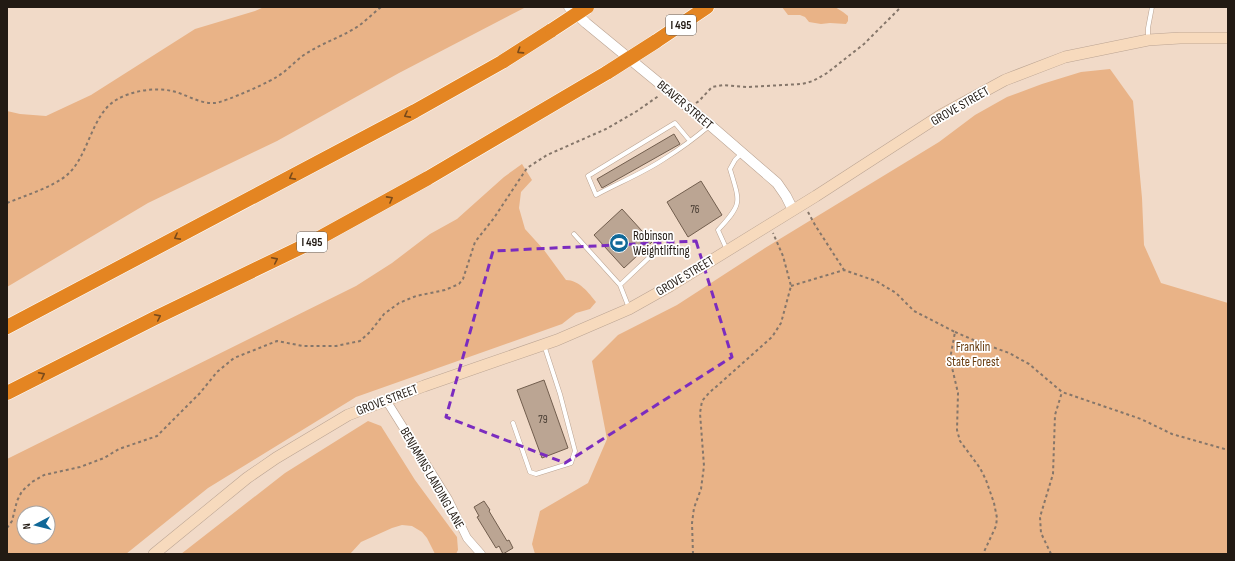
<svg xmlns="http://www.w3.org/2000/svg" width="1235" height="561" viewBox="0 0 1235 561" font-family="'Sofia Sans Condensed',sans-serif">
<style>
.green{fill:#e9b387;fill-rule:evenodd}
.building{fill:#bba593;stroke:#725e4e}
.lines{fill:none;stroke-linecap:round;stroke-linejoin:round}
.service-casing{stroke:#bba493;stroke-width:5}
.minor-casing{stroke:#bba493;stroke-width:9}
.tertiary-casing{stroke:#bba493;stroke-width:11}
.secondary-casing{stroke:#bba493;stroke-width:12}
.motorway-casing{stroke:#fff;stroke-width:15}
.path{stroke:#85766a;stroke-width:2;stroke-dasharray:3 3;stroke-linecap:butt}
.service{stroke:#fff;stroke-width:4}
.minor{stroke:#fff;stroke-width:8}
.tertiary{stroke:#fff;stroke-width:10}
.secondary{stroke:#f7dabd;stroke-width:11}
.motorway{stroke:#e48522;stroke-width:14}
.motorway-bridge-casing{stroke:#fff;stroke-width:15;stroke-linecap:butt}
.motorway-bridge{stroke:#e48522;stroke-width:14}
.oneway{stroke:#794a1a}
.marked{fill:none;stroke:#7b2cbf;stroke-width:3;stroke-dasharray:8 5;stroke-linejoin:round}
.labels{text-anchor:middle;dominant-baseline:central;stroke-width:3.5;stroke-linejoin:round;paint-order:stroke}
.number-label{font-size:11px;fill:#483d33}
.shield{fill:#fff;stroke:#645f5a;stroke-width:1}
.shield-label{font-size:12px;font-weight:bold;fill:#221a13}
.street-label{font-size:13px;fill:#221a13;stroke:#fff}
.poi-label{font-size:13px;fill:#221a13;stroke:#fff;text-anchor:start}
.park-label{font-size:13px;fill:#683b0e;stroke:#fff}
</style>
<rect width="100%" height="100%" fill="#f1dac8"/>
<path class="green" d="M264,7H526L399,73L277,141L148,203L7,287V111L20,114L46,116L91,95L195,29L255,11Z
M782,7H835L843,12L848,16V21L846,24L830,23L821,24L809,22L805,17L800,15H788Z
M1110,69L1133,101L1142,198L1144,245L1161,283L1228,303V554H535L532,544L540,511L588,483L607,439L592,361L618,335L677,305L765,248L939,142L975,115L1007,97L1042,84L1081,72Z
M522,164L532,180L521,192L519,208L525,229L544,250L566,280C579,280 589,293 596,302L590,309L576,313L562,324L356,397L208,488L126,554H7V459L356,286L392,263L430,234L457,219L504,177ZM24,513H48V537H24Z
M368,421L381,426L415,480L457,537L458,550L456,554H435L427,538L422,532L412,526L402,525L392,528L361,542L350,554H181L285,473Z"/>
<path class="building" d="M674,134L680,144L602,188L597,179Z
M701,181L722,215L688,237L667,202Z
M622,209L652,242L624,268L594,235Z
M544,380L568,448L542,458L517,390Z
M484,501L490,510L489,511L507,541L509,540L513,548L503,554L499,546L496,548L477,517L479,516L474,507Z"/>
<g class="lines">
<g class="service-casing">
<path id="service" d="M1148,40V28L1152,7
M690,141L675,123L588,176L596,195C618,183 643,173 664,159C680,149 695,138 709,126
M574,234L620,285L629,308
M727,250L718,230C743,203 740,203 730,169L735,160L742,153
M620,285L656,251
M513,423L530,472L536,474L571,463L575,451L560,394L544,345"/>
</g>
<g class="minor-casing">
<path id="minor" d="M386,400L448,499L467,538L481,554"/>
</g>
<g class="tertiary-casing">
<path id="tertiary" d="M569,7L586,23L710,125L777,183L786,196L793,210"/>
</g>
<g class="secondary-casing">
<path id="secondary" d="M154,554L247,478L276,458L338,421L348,415L424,386L557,340L629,309L670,286L816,196L941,115L1005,80L1065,57L1148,40L1180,38H1228"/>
</g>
<g class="motorway-casing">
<path id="motorway" d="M655,42L707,7
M7,327L415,111L502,62L552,30
M7,393L153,319L312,242L428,178L608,72"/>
</g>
<path class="path" d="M696,103L699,101L712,87L723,85L747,87L802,84L813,81L827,73L864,44L901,7
M7,203C24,196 53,187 67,175C89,156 91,115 116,100C131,91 154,87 172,91C186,94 199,104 215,103C225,102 273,81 281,74C290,68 297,59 307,53C321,44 336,39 350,31C361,26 371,15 381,7
M808,212L815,225L844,270
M791,286L844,270L876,281L896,293L914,311L955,332L950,359L958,393L957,430L960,441L980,468L986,480L994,503L997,518L996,526L983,554
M955,332L976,341L1009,353L1029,364L1062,392L1141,419L1172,434L1228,450
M7,528L12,521L17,501L22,491L32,482L44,475L80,467L104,458L119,449L157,436L200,393L217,372L234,358L277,341L303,346H336L360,341L370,332L384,314L399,303L416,296L445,290L459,284L463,279L475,242L494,218L527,168L547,155L606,129L637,111L660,95
M693,554L692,523L694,508L701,489L704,466L700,413L702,401L709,393L772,337L781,323L791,286L783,256L773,233
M1051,554L1041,533L1040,517L1053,474L1055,415L1062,392"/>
<use href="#service" class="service"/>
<use href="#minor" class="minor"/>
<use href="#tertiary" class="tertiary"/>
<use href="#secondary" class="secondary"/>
<use href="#motorway" class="motorway"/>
<g class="motorway-bridge-casing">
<path id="motorway-bridge" d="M552,30L587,7
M608,72L655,42"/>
</g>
<use href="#motorway-bridge" class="motorway-bridge"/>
</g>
<defs><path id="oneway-chevron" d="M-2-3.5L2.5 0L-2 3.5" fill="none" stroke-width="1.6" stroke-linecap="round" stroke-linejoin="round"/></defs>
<g class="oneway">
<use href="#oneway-chevron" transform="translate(520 51) rotate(147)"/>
<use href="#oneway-chevron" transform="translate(407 115) rotate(152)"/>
<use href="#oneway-chevron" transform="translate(292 177) rotate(152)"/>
<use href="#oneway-chevron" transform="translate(390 199) rotate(-29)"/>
<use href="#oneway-chevron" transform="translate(177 237) rotate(152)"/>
<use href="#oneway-chevron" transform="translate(275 260) rotate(-26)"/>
<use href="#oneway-chevron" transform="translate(158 317) rotate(-26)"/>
<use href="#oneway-chevron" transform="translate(42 375) rotate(-27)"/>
</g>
<path class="marked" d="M696,241L732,357L565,463L446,417L493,251Z"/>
<defs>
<g id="stadium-disc" transform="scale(1)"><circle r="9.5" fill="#106898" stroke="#fff"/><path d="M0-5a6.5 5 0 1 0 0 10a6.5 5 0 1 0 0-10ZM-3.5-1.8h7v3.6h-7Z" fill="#fff"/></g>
</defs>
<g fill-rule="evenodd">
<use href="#stadium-disc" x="619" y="243"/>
</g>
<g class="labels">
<g class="number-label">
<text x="695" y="209">76</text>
<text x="543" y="419">79</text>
</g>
<g class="shield">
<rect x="666" y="15" width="30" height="20" rx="3"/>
<rect x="297" y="232" width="30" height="20" rx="3"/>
</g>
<g class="shield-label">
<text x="681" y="25">I 495</text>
<text x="312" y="242">I 495</text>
</g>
<g class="street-label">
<text transform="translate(685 105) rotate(40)">BEAVER STREET</text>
<text transform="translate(960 106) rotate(-30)">GROVE STREET</text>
<text transform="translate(685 276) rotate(-31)">GROVE STREET</text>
<text transform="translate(387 400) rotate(-21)">GROVE STREET</text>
<text transform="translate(432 478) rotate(60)">BENJAMINS LANDING LANE</text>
</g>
<g class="poi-label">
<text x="633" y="236">Robinson<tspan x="633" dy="15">Weightlifting</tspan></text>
</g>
<g class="park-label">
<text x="973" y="347">Franklin<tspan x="973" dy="15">State Forest</tspan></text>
</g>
</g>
<rect width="1235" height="561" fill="none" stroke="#221a13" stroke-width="16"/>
<g transform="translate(36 525) rotate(263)"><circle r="19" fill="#ffffff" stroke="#a7a3a1"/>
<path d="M0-3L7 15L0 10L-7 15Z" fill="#106898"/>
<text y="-6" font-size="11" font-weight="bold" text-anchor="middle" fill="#221a13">N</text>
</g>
</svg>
